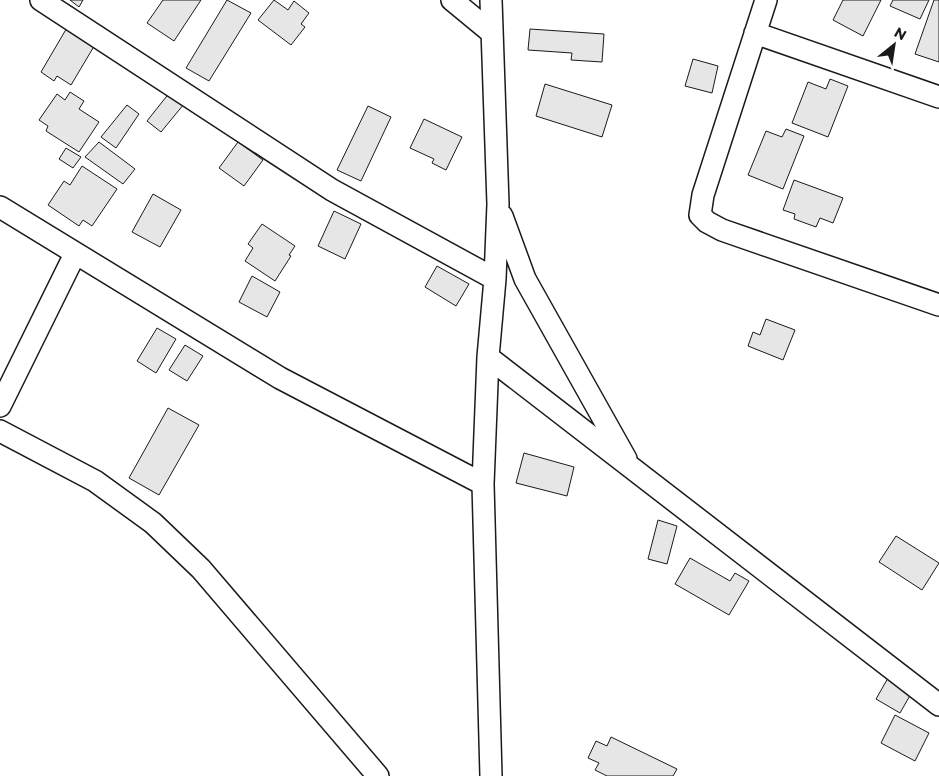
<svg xmlns="http://www.w3.org/2000/svg" width="939" height="776" viewBox="0 0 939 776" font-family="Montserrat,sans-serif">
<style>
.building{fill:#e6e6e6;stroke:#1a1a1a}
.lines{fill:none;stroke-linecap:round;stroke-linejoin:round}
.minor-casing{stroke:#1a1a1a;stroke-width:24}
.minor{stroke:#fff;stroke-width:21}
</style>
<rect width="100%" height="100%" fill="#fff"/>
<path class="building" d="M70,0H83L79,7Z
M163,0H201L174,41L147,23Z
M227,0L251,13L209,81L186,68Z
M274,0L288,10L294,1L309,13L301,24L305,27L291,45L258,20Z
M843,0H881L863,36L833,20Z
M893,0H929L920,19L890,6Z
M934,0H939V62L915,54Z
M68,26L96,43L71,85L57,76L54,81L41,72Z
M530,29L604,34L602,62L571,60L572,53L528,50Z
M693,59L718,66L712,93L685,86Z
M830,79L848,86L828,137L792,123L808,82L826,89Z
M545,84L612,105L602,137L536,116Z
M70,92L84,101L79,109L99,122L79,152L46,131L48,126L39,120L57,94L65,100Z
M170,92L184,104L161,132L147,121Z
M127,105L139,114L116,148L101,137Z
M368,106L391,117L361,181L337,170Z
M424,119L462,137L446,170L432,163L434,159L410,148Z
M786,129L804,136L783,189L748,175L766,131L782,137Z
M99,142L135,169L123,184L85,157Z
M238,142L263,160L244,186L219,168Z
M66,148L81,157L73,168L59,159Z
M82,166L117,189L92,226L83,220L79,226L48,205L64,181L70,185Z
M794,180L843,198L833,223L820,218L816,227L794,219L795,214L783,210Z
M153,194L181,210L160,247L132,232Z
M334,211L361,224L345,259L318,246Z
M262,224L295,246L289,255L291,256L275,281L245,261L253,248L248,244Z
M437,266L469,284L456,306L425,287Z
M252,276L280,292L267,317L239,302Z
M766,319L795,330L783,360L748,346L753,332L760,335Z
M157,328L176,339L156,373L137,361Z
M185,345L203,356L187,381L169,370Z
M168,408L199,425L159,495L129,478Z
M524,453L574,467L567,496L516,483Z
M658,520L677,526L667,564L648,559Z
M896,536L939,563L922,590L879,562Z
M690,558L730,581L735,573L749,581L729,615L675,584Z
M888,678L912,692L900,713L876,699Z
M895,715L929,733L915,761L881,743Z
M611,737L677,769L673,776H607L595,770L599,763L588,758L596,741L607,746Z"/>
<g class="lines">
<g class="minor-casing">
<path id="minor" d="M41,0L332,190L495,279
M452,0L492,33
M491,0L498,204L495,279L488,357L483,484L491,776
M766,0L703,195L700,215L707,222L722,230L939,305
M755,33L939,97
M0,207L280,378L483,484
M502,216L525,279L626,459
M488,357L939,705
M0,406L75,254
M0,431L95,481L153,523L201,569L378,776"/>
</g>
<use href="#minor" class="minor"/>
</g>
<g transform="translate(894 45) rotate(30)" stroke="#ffffff" stroke-width="4" paint-order="stroke">
<path d="M0-4L9 19L0 12L-9 19Z" fill="#1a1a1a"/>
<text y="-8" font-size="14" font-weight="bold" text-anchor="middle" fill="#1a1a1a">N</text>
</g>
</svg>
